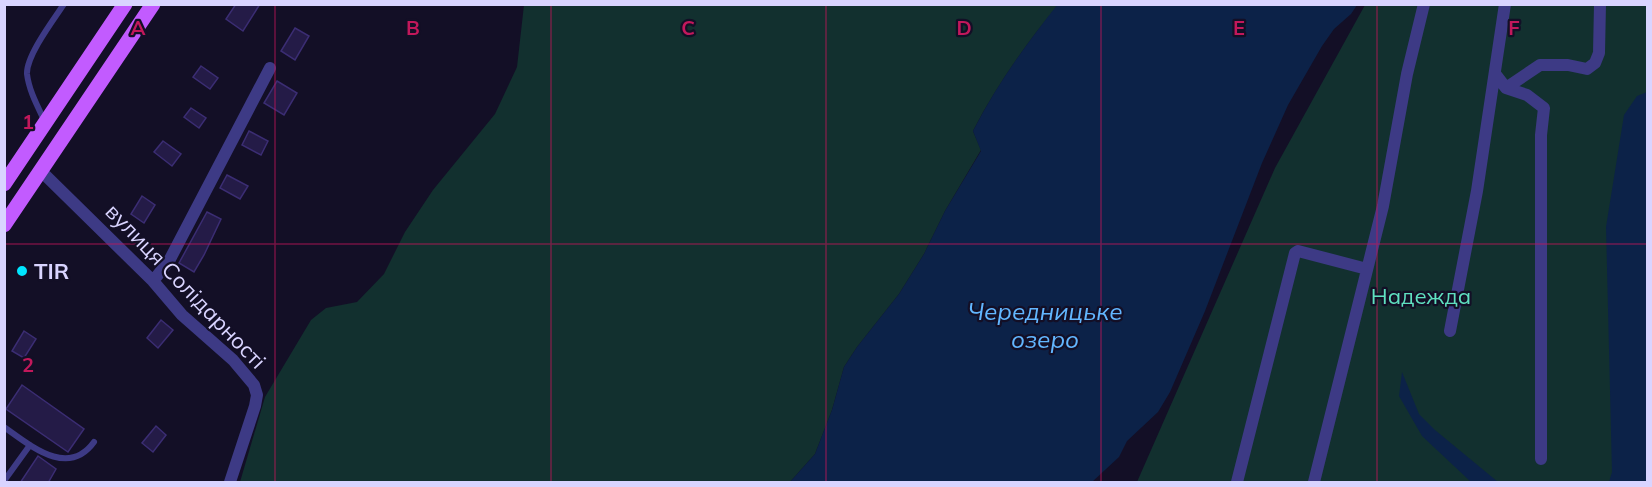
<svg xmlns="http://www.w3.org/2000/svg" width="1652" height="487" viewBox="0 0 1652 487" font-family="Mulish,sans-serif">
<style>
.green{fill:#12302f}
.water{fill:#0c2248}
.building{fill:#241b47;stroke:#3b2d73;stroke-width:1.5}
.lines{fill:none;stroke-linecap:round;stroke-linejoin:round}
.lane{stroke:#3d3a85;stroke-width:6}
.street{stroke:#3d3a85;stroke-width:12}
.primary{stroke:#c25bff;stroke-width:15}
.grid{fill:none;stroke:#c2185b;stroke-width:1.5;stroke-opacity:0.55}
.poi-dot{fill:#00e5ff;stroke:#130f26;stroke-width:2}
.labels{text-anchor:middle;dominant-baseline:central;stroke-width:4.5;stroke-linejoin:round;paint-order:stroke}
.poi-label{font-size:22px;font-weight:bold;fill:#d9d4ff;stroke:#130f26;text-anchor:start}
.street-label{font-size:22px;fill:#d9d4ff;stroke:#130f26}
.park-label{font-size:22px;fill:#5fe0c0;stroke:#130f26}
.water-label{font-size:24px;font-style:italic;fill:#62b6ff;stroke:#130f26}
.grid-label{font-size:20px;text-anchor:middle;font-weight:bold;fill:#c2185b;stroke:#130f26;stroke-width:4.5;stroke-linejoin:round;paint-order:stroke}
</style>
<rect width="100%" height="100%" fill="#130f26"/>
<path class="green" d="M524,5H1058C1026,44 996,86 973,131L981,150L945,211L924,254L899,294L857,347L844,367L832,410L815,454L790,482H240L265,397L311,320L326,308L357,302L384,274L405,232L433,190L495,114L517,67Z
M1365,5H1647V482H1137L1275,168Z"/>
<path class="water" d="M1058,4L1357,5L1351,14L1334,29L1322,46L1288,105L1262,163L1205,311L1170,392L1158,412L1127,441L1119,457L1092,482H790L815,454L832,410L844,367L857,347L899,294L924,254L945,211L981,151L973,131C996,86 1026,44 1058,4Z
M1647,92V482H1609L1612,472L1606,227L1624,115L1637,96Z
M1402,372L1419,414L1435,430L1498,482H1471L1422,436L1399,396Z"/>
<path class="building" d="M236,4H260L243,31L226,19Z
M295,28L309,36L295,60L281,51Z
M201,66L218,78L210,89L193,77Z
M277,81L297,93L284,115L264,103Z
M191,108L206,118L199,128L184,117Z
M249,131L268,141L261,155L242,145Z
M163,141L181,154L172,166L154,152Z
M227,175L248,186L240,199L220,188Z
M142,196L155,205L144,223L131,214Z
M207,212L221,219L204,255L194,272L179,263Z
M161,320L173,330L158,348L147,338Z
M24,331L36,339L24,358L12,351Z
M22,385L84,429L68,452L6,409Z
M156,426L166,435L153,452L142,443Z
M38,456L56,469L48,483H20Z"/>
<g class="lines">
<path class="lane" d="M45,122C38,107 29,91 27,74C26,56 54,19 64,4
M4,427C31,446 68,478 94,442
M4,481L30,445"/>
<path class="street" d="M1496,75L1506,88L1527,95L1544,108L1541,135V459
M1506,88L1540,65H1568L1587,69L1595,63L1599,53L1600,4
M41,171L153,281L182,315L233,360L254,385L257,395L255,406L230,482
M153,281L169,261L270,68
M1450,331L1477,191L1505,4
M1237,482L1295,253L1298,251L1367,269
M1314,482L1383,206L1407,74L1424,4"/>
<path class="primary" d="M4,184L125,4
M4,225L153,4"/>
</g>
<path class="grid" d="M275,4V482M551,4V482M826,4V482M1101,4V482M1377,4V482M4,244H1648"/>
<circle class="poi-dot" cx="22" cy="271" r="6"/>
<g class="labels">
<g class="poi-label">
<text x="34" y="271">TIR</text>
</g>
<g class="street-label">
<text transform="translate(186 286) rotate(46)">вулиця Солідарності</text>
</g>
<g class="park-label">
<text x="1421" y="296">Надежда</text>
</g>
<g class="water-label">
<text x="1045" y="311">Чередницьке<tspan x="1045" dy="28">озеро</tspan></text>
</g>
</g>
<g class="grid-label">
<text x="138" y="35">A</text>
<text x="413" y="35">B</text>
<text x="688" y="35">C</text>
<text x="964" y="35">D</text>
<text x="1239" y="35">E</text>
<text x="1514" y="35">F</text>
<text x="28" y="129">1</text>
<text x="28" y="372">2</text>
</g>
<rect width="1652" height="487" fill="none" stroke="#d9d4ff" stroke-width="12"/>
</svg>
